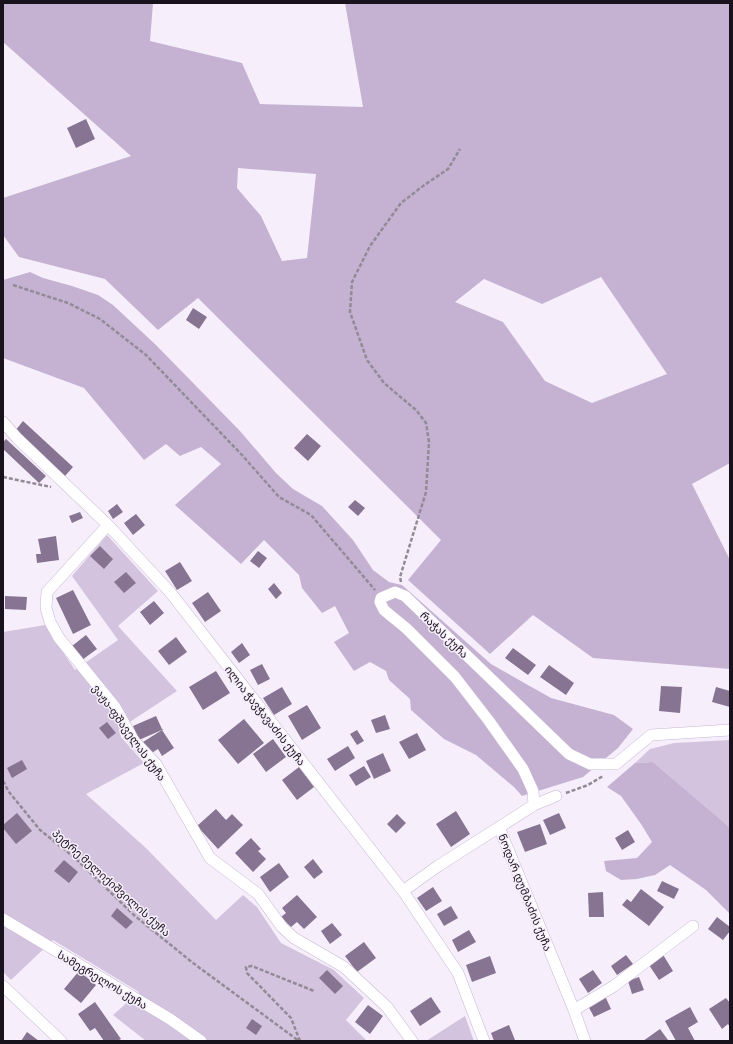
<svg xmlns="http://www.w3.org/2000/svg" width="733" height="1044" viewBox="0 0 733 1044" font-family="Literata,'Noto Sans Georgian',serif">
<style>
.green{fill:#d3c3df}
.forest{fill:#c5b2d3;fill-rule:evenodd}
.building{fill:#867492}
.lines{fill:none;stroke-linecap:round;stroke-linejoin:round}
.street-casing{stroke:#c8b6d4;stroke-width:12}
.path{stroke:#928b96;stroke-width:2.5;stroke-dasharray:4 2;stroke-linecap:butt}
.street{stroke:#fff;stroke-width:11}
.labels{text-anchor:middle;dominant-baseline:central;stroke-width:3;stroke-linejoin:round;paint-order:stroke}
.street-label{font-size:11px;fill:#18121c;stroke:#f6effb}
</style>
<rect width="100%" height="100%" fill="#f6effb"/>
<path class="green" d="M107,535L158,591L118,626L177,691L119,729L121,737L144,763L86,794L147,849L216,920L243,895L257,907L281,943L334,970L364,998L346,1020L367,1041H146L113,1015L139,992L53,940L11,980L3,972V632L45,625L75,670L118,640L72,576Z
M730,740V829L726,824L653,762L635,763L650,749L674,743Z
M465,1016L474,1041H426Z"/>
<path class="forest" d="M3,3H153L150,41L242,63L260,104L363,107L345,3H730V463L692,484L730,560V669L593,658L533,615L490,654L408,580L441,540L198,298L158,330L105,279L19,257L3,235V198L131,156L3,42ZM238,168L316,174L307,258L282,261L261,216L237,188ZM601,277L667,374L592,403L545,381L503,322L455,302L484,279L542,304Z
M30,272L43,278L72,286L98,295L113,305L156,345L240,431L276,473L293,489L322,506L353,540L373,570L389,582L402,585L491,664L551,698L614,715L633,729L618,748L583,777L522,796L514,787L476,755L444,739L411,710L410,699L389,680L386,671L370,662L354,671L334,642L349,633L335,606L322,613L302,588L299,575L264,540L241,564L175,505L221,464L201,447L180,456L166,444L144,460L84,388L3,358V280Z
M653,762L726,824L730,829V914L706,890L670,865L655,875L637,879L621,880L606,871L604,861L637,858L652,842L641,824L621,796L607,787L635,763Z"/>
<path class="building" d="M86,119L95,139L76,148L67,128Z
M193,308L207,317L199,329L186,320Z
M23,421L73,467L65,476L15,431Z
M307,434L321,446L308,461L294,448Z
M6,439L46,476L39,483L3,449V442Z
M355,500L365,508L358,516L348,507Z
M117,504L123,512L113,519L108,511Z
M80,512L83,518L72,523L69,516Z
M136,514L145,525L133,535L124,523Z
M56,536L59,560L37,563L36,554H41L38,539Z
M100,546L113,559L104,569L90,556Z
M258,551L267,558L259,568L250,561Z
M180,562L192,581L177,590L165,571Z
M126,572L136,583L124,593L114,582Z
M274,583L282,593L276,599L268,589Z
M73,590L91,625L73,634L56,598Z
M208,592L221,611L205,622L192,603Z
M5,596L27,597L26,610L5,609Z
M154,601L164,613L150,625L140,612Z
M86,635L97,649L82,660L72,646Z
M176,637L187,652L169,665L158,651Z
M242,643L250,655L239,663L231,652Z
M513,648L536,665L528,675L505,658Z
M262,664L270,679L258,685L250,670Z
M549,665L574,683L566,695L540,677Z
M216,671L230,693L203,710L189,687Z
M661,686L682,687L680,713L659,711Z
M282,687L292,704L274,715L263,698Z
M716,687L730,691V707L712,702Z
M307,705L321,728L302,740L288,716Z
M385,715L390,729L376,733L371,720Z
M156,716L162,729H164L139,740L133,726Z
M244,719L264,743L238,764L218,740Z
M107,722L116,733L108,739L99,728Z
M162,730L174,748L162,756L158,749L150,754L143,742Z
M357,730L364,741L357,745L350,734Z
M417,733L426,750L409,759L399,742Z
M273,739L286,757L266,772L253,754Z
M348,746L355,758L335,771L327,759Z
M383,753L391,771L374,779L366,761Z
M22,760L27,769L12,778L7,768Z
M364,766L371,777L356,786L349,775Z
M299,767L314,787L297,800L282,780Z
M216,809L226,820L232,814L243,825L218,849L197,826Z
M456,811L470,834L451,847L436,824Z
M17,813L32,831L16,844L3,828V825Z
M559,813L566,828L550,835L543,820Z
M397,814L406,823L396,833L387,824Z
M540,824L547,844L525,852L517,832Z
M628,830L635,842L622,850L615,838Z
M251,838L261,849L258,851L266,859L253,872L235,853Z
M313,859L323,872L314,879L304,867Z
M64,860L78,872L69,883L54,871Z
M279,863L289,877L270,892L260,877Z
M662,881L679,889L674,899L657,891Z
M433,887L442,901L426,911L417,898Z
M641,889L664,907L649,926L622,905L627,899L631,902Z
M603,892L604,917H589L588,893Z
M297,895L317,917L304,929L297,922L291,927L281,917L286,913L282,908Z
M451,906L458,918L444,926L437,914Z
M117,908L133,922L126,929L111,916Z
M717,917L730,927V931L723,940L708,929Z
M332,923L342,935L330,944L321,931Z
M469,930L476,942L458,952L452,940Z
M364,942L376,958L357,972L345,956Z
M662,953L673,971L659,980L647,962Z
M626,955L633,964L617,975L611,966Z
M490,956L496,973L472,982L466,965Z
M327,970L343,986L335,994L319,978Z
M593,970L602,983L588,993L579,979Z
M79,971L96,985L81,1003L64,989Z
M639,977L644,990L632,994L628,981Z
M605,996L611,1009L594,1017L587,1004Z
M431,997L441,1012L420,1026L410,1011Z
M726,998L730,1003V1027L728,1024L722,1029L709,1009Z
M95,1002L121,1039L117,1041H104L95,1028L90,1031L78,1014Z
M368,1005L383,1016L370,1034L355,1022Z
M690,1007L698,1022L688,1028L695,1041H676L665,1021Z
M252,1019L262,1026L256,1035L246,1028Z
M509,1025L515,1040L494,1041L491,1033Z
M660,1029L668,1040L643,1041Z
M27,1032L39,1041H21Z"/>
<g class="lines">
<g class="street-casing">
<path id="street" d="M3,422L17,438L108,525L170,592L403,891L458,973L484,1041
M108,525L47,592L46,608L50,622L59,638L115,707L134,741L156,764L210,858L258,894L282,927L294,938L344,967L387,1007L412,1041
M534,805L533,791L523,769L489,721L455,677L407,629L384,610L380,602L381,598L395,592L405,596L569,754L590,764H616L651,735L730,730
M499,827L574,1010L585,1041
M403,891L438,866L534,805L556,796
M3,919L170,1019L201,1041
M3,986L61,1041
M574,1010L614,986L693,926"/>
</g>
<path class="path" d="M13,285L68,303L100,319L146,355L242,455L279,497L311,515L375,590
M3,477L51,487
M401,582L400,577L404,564L426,492L429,442L426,423L416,410L384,383L367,360L350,312L352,282L370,246L401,203L423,186L448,169L460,149
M3,781L9,792L40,830L75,858L135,916L193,963L299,1041
M566,793L588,785L603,776
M300,1041L291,1018L247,973L246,967L252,966L314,991"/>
<use href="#street" class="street"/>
</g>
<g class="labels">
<g class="street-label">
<text transform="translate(445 634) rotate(44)">რაჭას ქუჩა</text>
<text transform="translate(266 715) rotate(52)">ილია ჭავჭავაძის ქუჩა</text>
<text transform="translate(130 732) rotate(54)">ვაჟა-ფშაველას ქუჩა</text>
<text transform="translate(112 882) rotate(42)">პეტრე მელიქიშვილის ქუჩა</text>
<text transform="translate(526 892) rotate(68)">ნოდარ დუმბაძის ქუჩა</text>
<text transform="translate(103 979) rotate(31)">სამეგრელოს ქუჩა</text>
</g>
</g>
<rect width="733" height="1044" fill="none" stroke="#18121c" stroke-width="8"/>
</svg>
